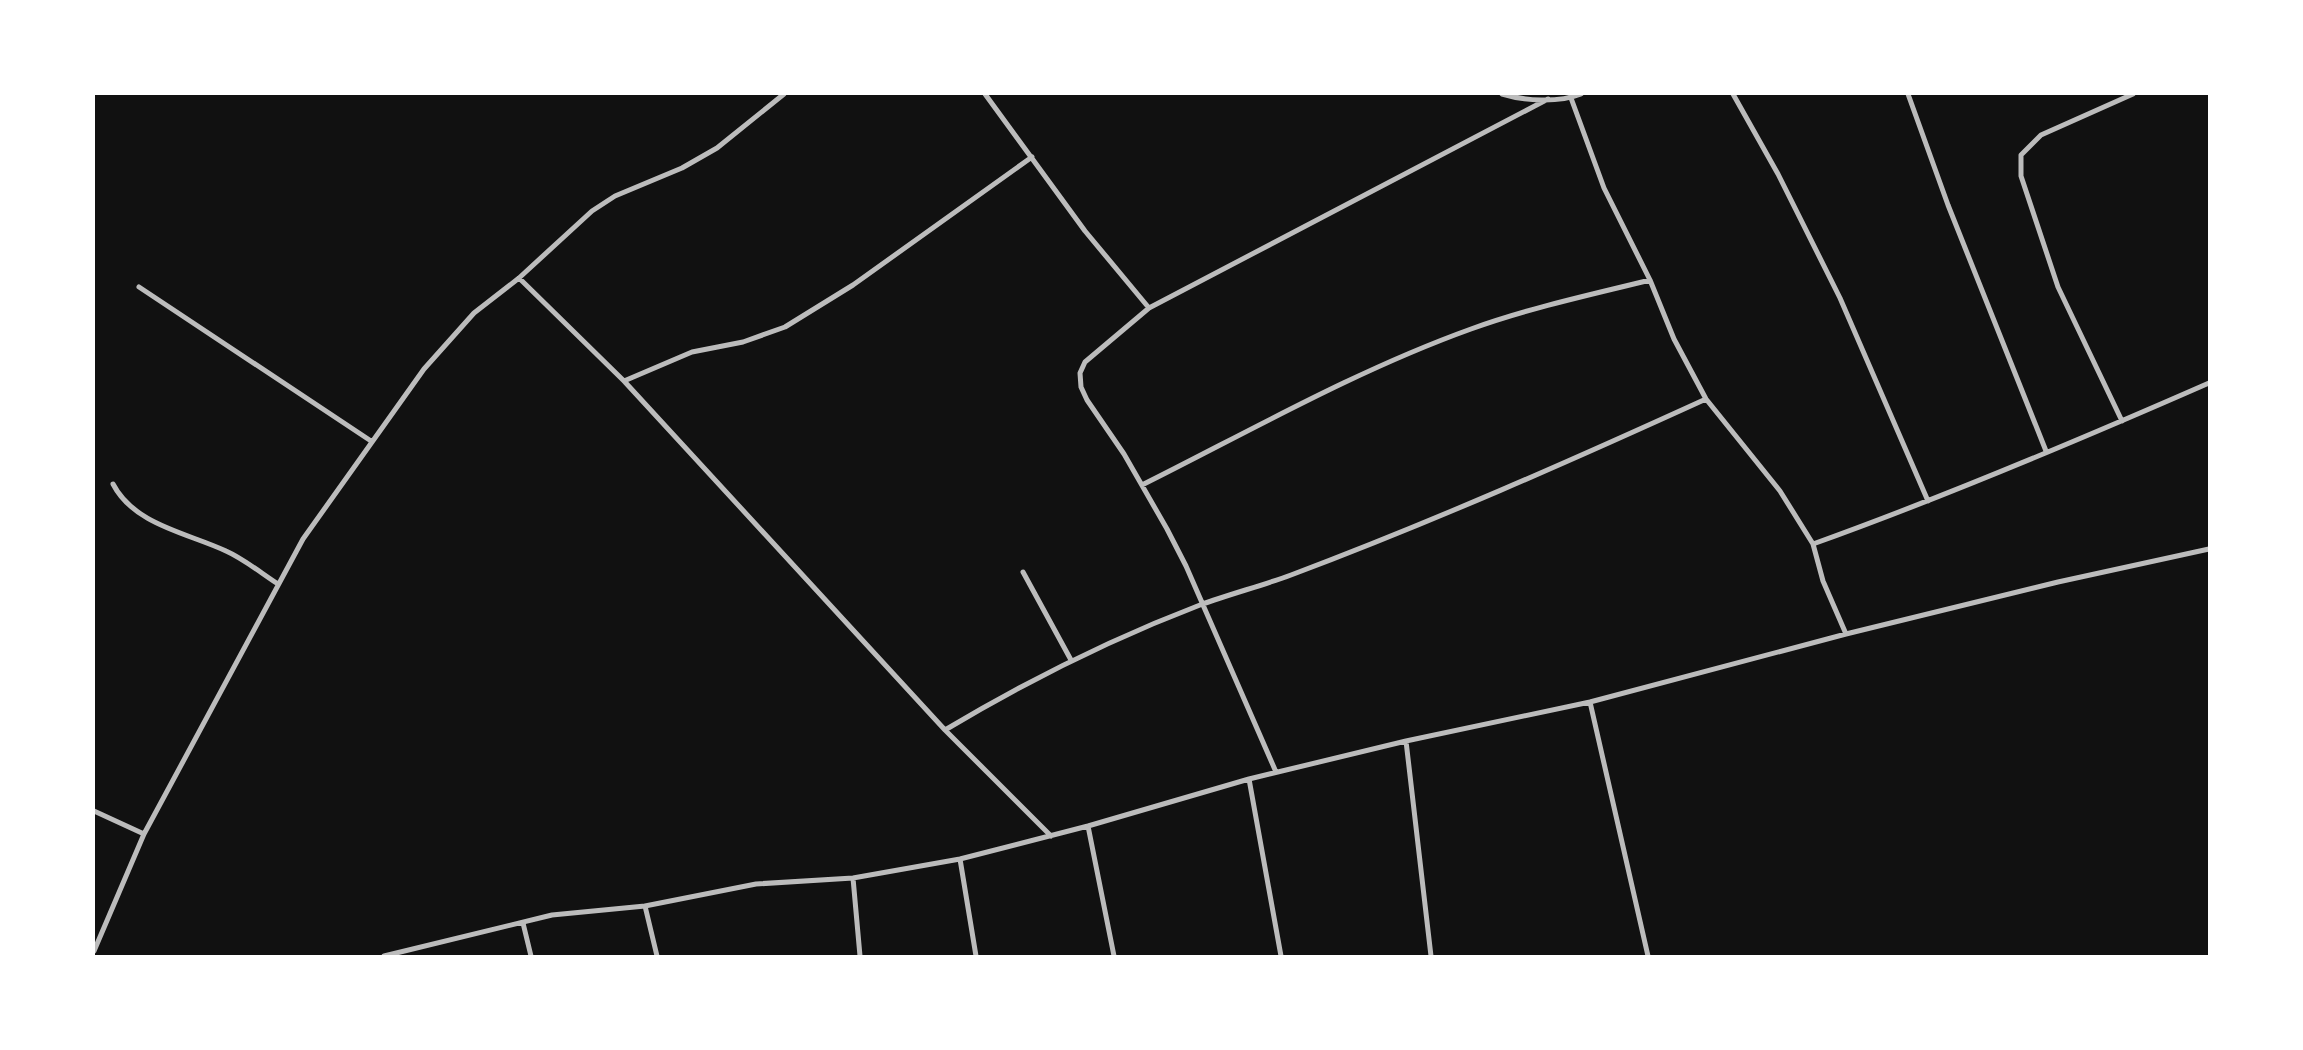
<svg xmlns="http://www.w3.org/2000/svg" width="2303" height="1050" viewBox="0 0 2303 1050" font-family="'Fira Sans',sans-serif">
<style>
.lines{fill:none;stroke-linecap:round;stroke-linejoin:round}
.minor{stroke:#bcbcbc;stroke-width:5}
</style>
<rect width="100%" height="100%" fill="#111"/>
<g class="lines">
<path class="minor" d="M985,94L1085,231L1149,308
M1502,94C1525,101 1558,103 1581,94
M1733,94L1778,174L1840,298L1928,501
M1908,94L1948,205L2046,451
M1571,98L1604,188L1650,280L1674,339L1706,399L1780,491L1813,544L1823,581L1846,634
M519,278L624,381L945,730L1051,836
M139,287L371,441
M624,381L692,352L743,342L785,327L853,285L1032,157
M2122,421L2058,287L2021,176V155L2041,135L2133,94
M113,484C134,525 188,533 226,551C244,559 261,573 278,584
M1142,485C1250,431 1357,370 1471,329C1529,308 1590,295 1650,280
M1813,544C1947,496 2079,440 2209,383
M1023,572L1071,660
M1590,702L1648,956
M945,730C1027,681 1111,639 1200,605C1230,594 1261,586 1291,575C1432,522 1570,461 1706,399
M1406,741L1431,956
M1276,772L1186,566L1167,529L1124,454L1087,400L1081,387L1080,373L1085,362L1149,308L1548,99
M1249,779L1281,956
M94,811L144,834
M1088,826L1114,956
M960,859L976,956
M853,878L860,956
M645,906L657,956
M523,923L531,956
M94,951L144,834L303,539L424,369L474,313L519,278L592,211L615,196L682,168L717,148L784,94
M384,956L552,915L645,906L756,884L853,878L960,859L1088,826L1249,779L1406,741L1590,702L1846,634L2058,582L2209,549"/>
</g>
<rect width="2303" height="1050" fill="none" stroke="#ffffff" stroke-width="190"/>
</svg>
